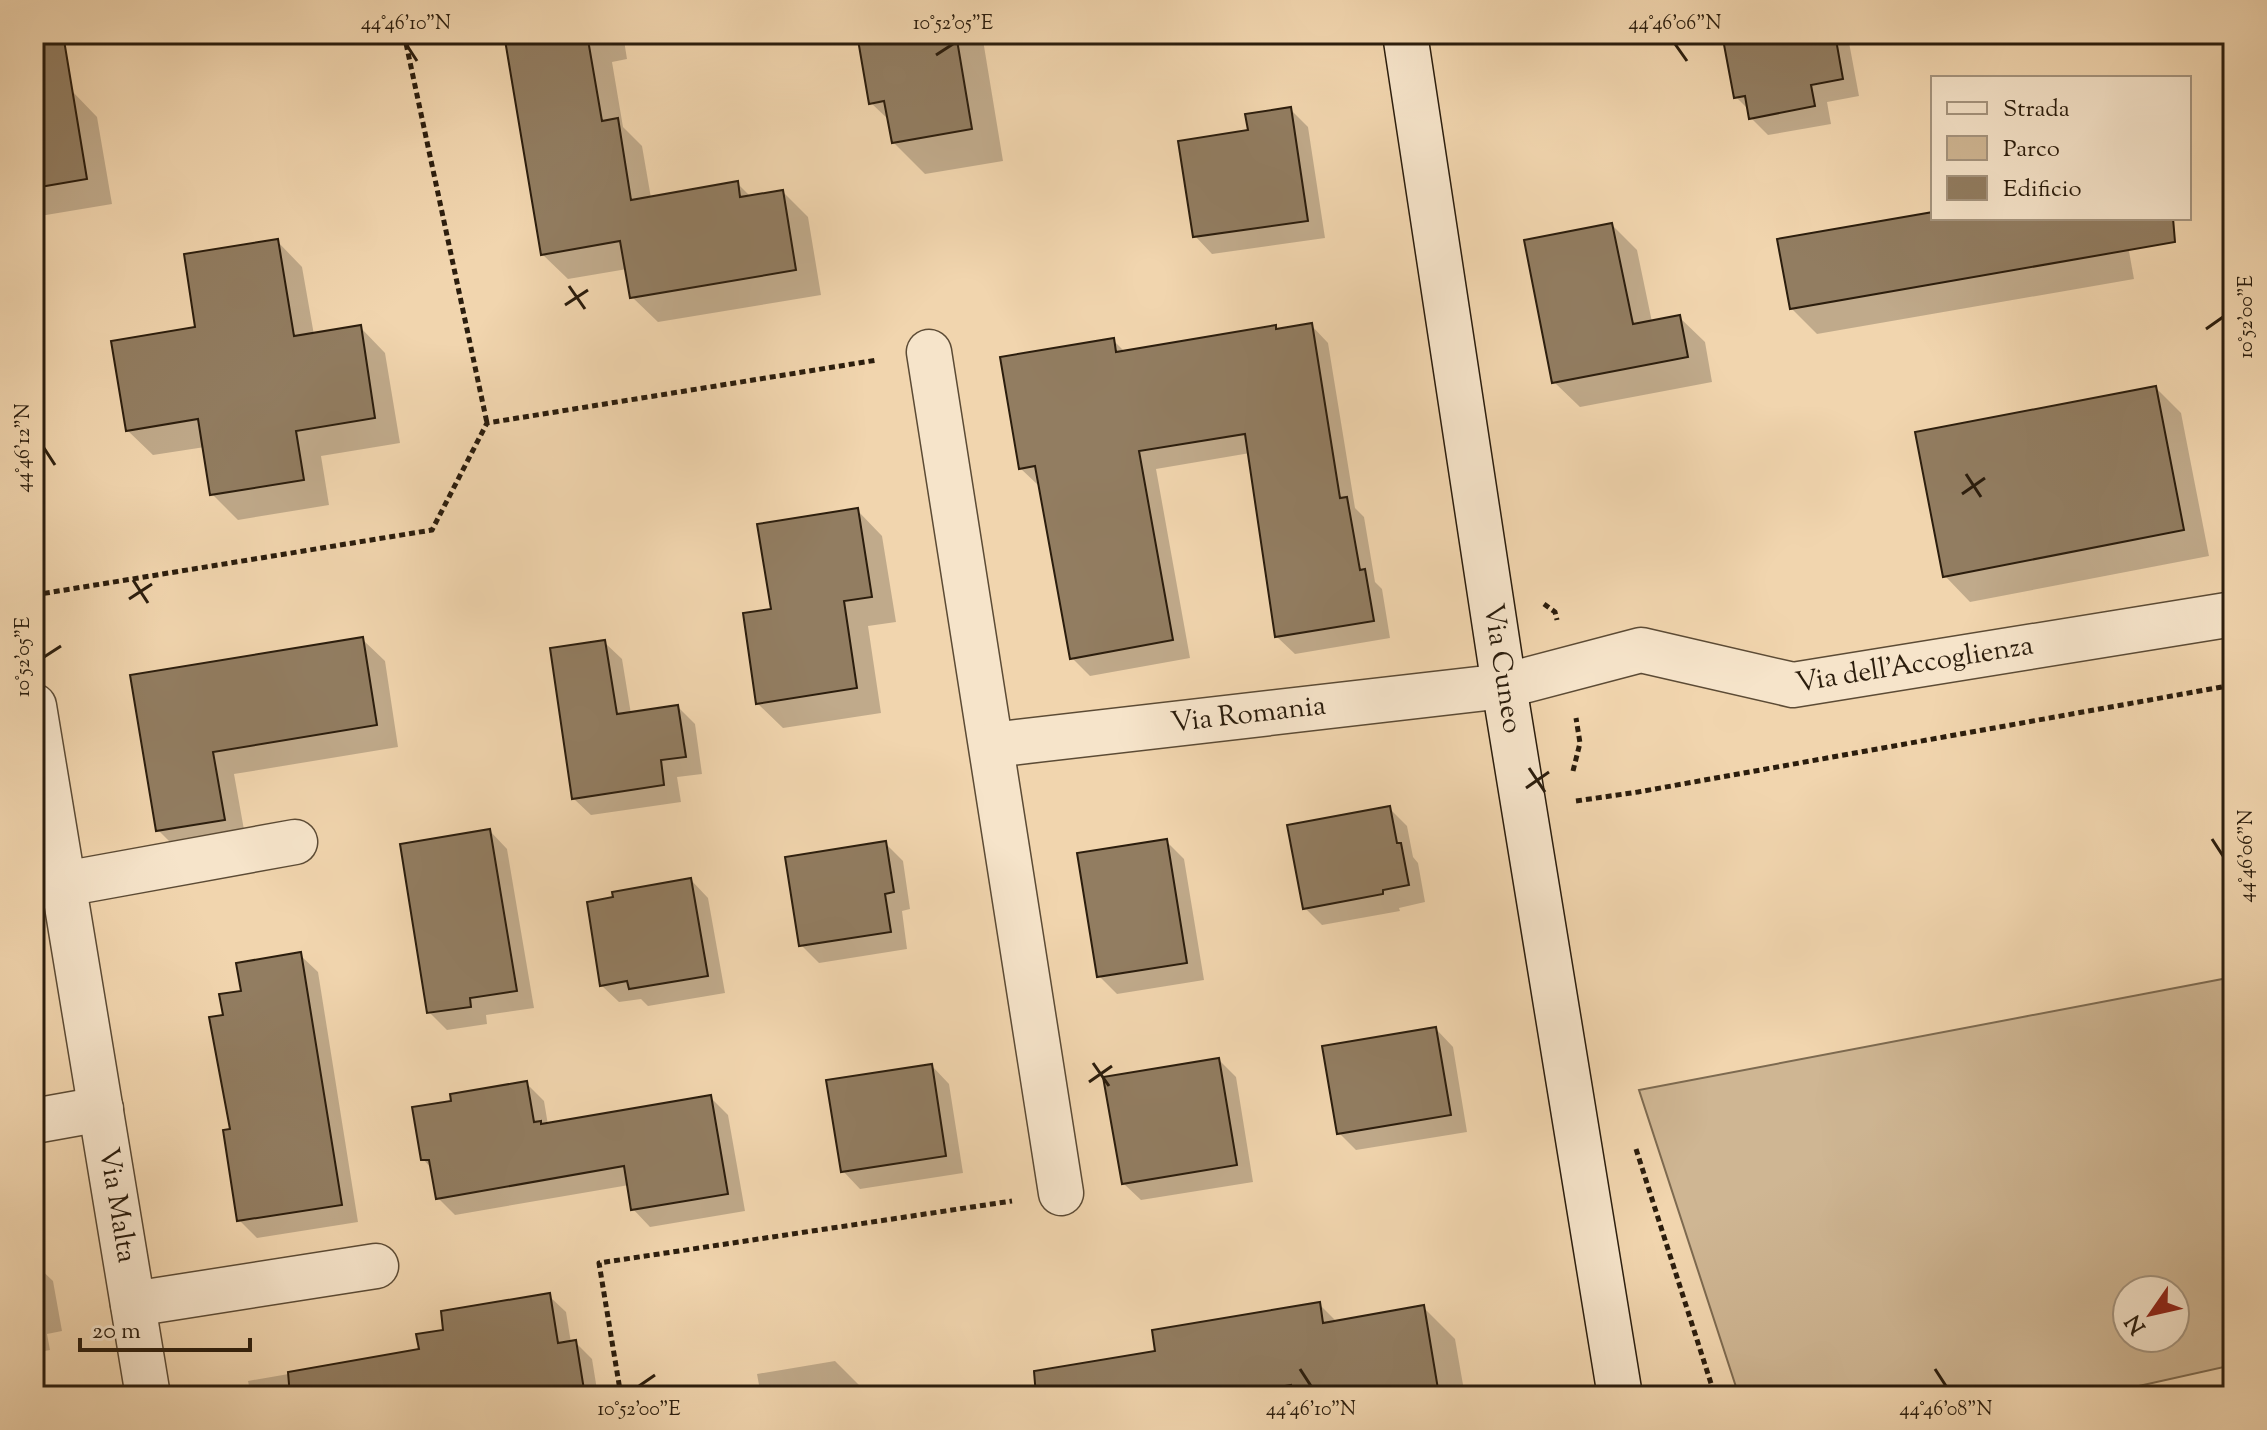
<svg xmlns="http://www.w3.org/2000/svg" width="2267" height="1430" viewBox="0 0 2267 1430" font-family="'Sorts Mill Goudy',serif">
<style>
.green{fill:#cfb693;stroke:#7d6a50;stroke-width:2;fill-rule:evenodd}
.shadow{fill:#0003}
.building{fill:#927d61;stroke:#2b1d0d;stroke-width:2}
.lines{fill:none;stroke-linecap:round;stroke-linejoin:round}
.street-casing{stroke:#5c4b35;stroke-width:47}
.secondary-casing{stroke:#2b1d0d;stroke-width:47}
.path{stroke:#2b1d0d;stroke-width:5;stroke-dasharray:6 4;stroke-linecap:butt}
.street{stroke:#f6e4ca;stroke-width:44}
.secondary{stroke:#f6e4ca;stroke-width:44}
.ticks{fill:none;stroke:#2b1d0d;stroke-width:3}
.labels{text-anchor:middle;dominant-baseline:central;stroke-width:6;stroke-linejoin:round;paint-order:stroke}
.street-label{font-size:28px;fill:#2b1d0d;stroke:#f6e4ca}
.neatline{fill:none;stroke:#2b1d0d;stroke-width:3}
.ticks-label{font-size:20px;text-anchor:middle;fill:#2b1d0d}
</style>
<rect width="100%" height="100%" fill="#f1d5ae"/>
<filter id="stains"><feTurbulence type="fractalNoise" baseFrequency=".0025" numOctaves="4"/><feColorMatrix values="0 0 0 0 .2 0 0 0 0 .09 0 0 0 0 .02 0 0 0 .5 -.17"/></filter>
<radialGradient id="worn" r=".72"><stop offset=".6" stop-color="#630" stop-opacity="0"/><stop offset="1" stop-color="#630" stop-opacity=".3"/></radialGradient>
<path class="green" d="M2233,977V1365L2094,1396H1739L1639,1090ZM2127,1290H2175V1338H2127Z"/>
<path class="shadow" d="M506,34H623L627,59L612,62L623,127L642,146L651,198L737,183L751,197L783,192L808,217L821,295L658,322L632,297L627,269L568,279L542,254Z
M876,34H982L1003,161L925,174L893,142L890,121L871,103Z
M1724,34H1845L1848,37L1859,96L1827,102L1831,124L1768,135L1751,118L1750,111L1736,97Z
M2225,34H2233V70Z
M72,91L97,117L112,204L34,217V97Z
M1290,109L1308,127L1325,238L1212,254L1195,236L1250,132Z
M1933,214V218H2123L2134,279L1817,334L1791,308Z
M1612,225L1637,250L1652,322L1679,317L1705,342L1712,382L1580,407L1554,382Z
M34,230L40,268L34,269Z
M277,241L302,267L314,335L360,327L385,353L400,443L321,456L329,505L238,520L212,494L205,447L153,455L127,430L198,329Z
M1311,325L1328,343L1355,508L1364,517L1375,582L1382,589L1390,638L1295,654L1277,637L1250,453L1156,469L1190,658L1090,676L1072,658L1041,485H1038L1020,468L1113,340L1125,352L1275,327L1279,331Z
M2156,388L2181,413L2209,556L1970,602L1945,576Z
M857,510L882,536L896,622L868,626L881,713L783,728L757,703L773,611Z
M362,639L385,661L398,747L234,774L246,841L180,852L158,830L133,676Z
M604,642L622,659L631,714L678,707L695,724L702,774L677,777L681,802L591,815L573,798Z
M1389,808L1407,826L1413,857L1418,863L1425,902L1399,908L1400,911L1322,925L1305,908Z
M490,831L507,849L534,1008L486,1015L487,1024L447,1030L429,1012Z
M1166,841L1184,859L1204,980L1117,994L1099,976Z
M885,843L903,861L910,909L902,911L907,949L819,963L801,945Z
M691,880L708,898L725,993L648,1006L641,999L619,1002L601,985Z
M300,955L318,972L358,1222L257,1238L239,1220L233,1130L243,993Z
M1436,1029L1453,1047L1467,1132L1356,1150L1339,1133Z
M1219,1060L1236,1077L1253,1182L1141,1200L1123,1183Z
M932,1066L949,1084L963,1173L860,1189L843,1171Z
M526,1083L544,1101L548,1125L710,1097L728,1115L745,1211L650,1227L633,1209L629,1185L455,1215L438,1198L432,1169L423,1159L453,1102Z
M34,1263L53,1281L62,1331L47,1334L50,1350L34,1353Z
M549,1296L566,1312L571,1343L575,1342L592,1359L598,1396H251L248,1381L421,1351L445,1331Z
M1319,1304L1337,1322L1423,1307L1455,1339L1465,1396H1071L1158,1352Z
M835,1361L867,1393L868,1396H761L757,1374Z"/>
<path class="building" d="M34,34H63L87,179L34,188Z
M504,34H587L602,121L618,118L631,200L738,181L740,197L783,190L796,270L630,298L620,241L541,255Z
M857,34H956L972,129L892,143L884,101L869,104Z
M1722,34H1835L1843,79L1811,85L1815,106L1749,119L1745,96L1734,98Z
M1291,107L1308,221L1193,237L1178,141L1248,130L1245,114Z
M1933,212V218H2173L2175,242L1790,309L1777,239Z
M1612,223L1633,324L1680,315L1688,357L1552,383L1524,240Z
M278,239L294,336L361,325L375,418L296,431L304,480L210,495L198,419L126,431L111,341L195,327L184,254Z
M1312,323L1340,498L1347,497L1360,570L1365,569L1374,621L1275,637L1245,434L1139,451L1173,640L1070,659L1035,466L1019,469L1000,357L1114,338L1116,352L1276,325V329Z
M2156,386L2184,530L1943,577L1915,432Z
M858,508L872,597L844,601L857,688L756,704L743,613L771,609L757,524Z
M363,637L377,725L213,752L225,820L156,831L130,675Z
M605,640L617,714L678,705L686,757L661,760L664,785L572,799L550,648Z
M1390,806L1397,843H1401L1409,885L1383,890V894L1303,909L1287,825Z
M490,829L517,991L470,998L471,1007L427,1013L400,844Z
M1167,839L1187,963L1097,977L1077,853Z
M886,841L894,892L885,894L891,932L799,946L785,857Z
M691,878L708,976L629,989L627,981L600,986L587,902L613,897L612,892Z
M301,952L342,1205L237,1221L223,1130L230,1129L209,1017L223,1015L219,994L241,991L236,963Z
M1436,1027L1451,1115L1337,1134L1322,1046Z
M1219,1058L1237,1165L1122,1184L1103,1077Z
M932,1064L946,1156L841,1172L826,1080Z
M527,1081L534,1122L541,1121V1124L711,1095L728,1194L631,1210L624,1166L436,1199L429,1160H421L412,1107L451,1101L450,1094Z
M550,1293L558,1343L576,1340L585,1396H290L288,1372L419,1349L416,1334L443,1330L441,1311Z
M1320,1302L1323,1323L1424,1305L1438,1389L1396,1396H1292L1291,1385L1227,1396H1036L1034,1371L1155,1351L1152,1330Z"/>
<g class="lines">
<g class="street-casing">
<g id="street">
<path d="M929,352L1061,1193"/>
<path id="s1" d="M34,706L148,1396"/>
<path id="s2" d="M992,745L1504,686L1641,650L1793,685L2233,614"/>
<path d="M64,884L295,842"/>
<path d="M34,1121L101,1109"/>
<path d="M133,1304L376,1266"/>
</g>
</g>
<g class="secondary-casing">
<g id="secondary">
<path id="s3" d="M1405,34L1504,686L1620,1396"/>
</g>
</g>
<path class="path" d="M404,34L487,423
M34,595L432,530L487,423L877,360
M1544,604L1555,612L1557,620
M1573,771L1580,743L1576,718
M1576,801L1638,792L2233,685
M1636,1149L1715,1396
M621,1396L599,1263L1012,1201"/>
<use href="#street" class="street"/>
<use href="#secondary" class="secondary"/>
</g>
<path class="ticks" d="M406,44L417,61M1675,44L1687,61M936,55L953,44M569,286L585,309M565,305L588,290M2206,329L2223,317M44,448L55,465M1966,474L1981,497M1962,494L1985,478M133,580L148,603M129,599L152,584M44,657L61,646M1529,768L1545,792M1526,788L1549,772M2212,839L2223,856M1093,1063L1109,1086M1089,1082L1112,1066M1300,1369L1311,1386M1935,1369L1946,1386M639,1386L655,1375"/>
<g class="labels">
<g class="street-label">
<text stroke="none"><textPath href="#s2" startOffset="936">Via dell'Accoglienza</textPath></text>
<text stroke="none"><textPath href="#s3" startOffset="642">Via Cuneo</textPath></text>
<text stroke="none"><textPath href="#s2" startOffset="258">Via Romania</textPath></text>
<text stroke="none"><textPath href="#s1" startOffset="506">Via Malta</textPath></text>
</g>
</g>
<rect width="2267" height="1430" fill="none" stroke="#f1d5ae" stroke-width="88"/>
<rect x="1931" y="76" width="260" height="144" fill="#f6e4ca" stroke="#a5947e" stroke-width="2"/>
<rect x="1947" y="102" width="40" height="12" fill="#f6e4ca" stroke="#a5947e" stroke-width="2"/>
<text x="2003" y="116" font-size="24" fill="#2b1d0d">Strada</text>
<rect x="1947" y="136" width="40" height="24" fill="#cfb693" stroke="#a5947e" stroke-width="2"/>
<text x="2003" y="156" font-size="24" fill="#2b1d0d">Parco</text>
<rect x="1947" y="176" width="40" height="24" fill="#927d61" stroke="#a5947e" stroke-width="2"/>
<text x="2003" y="196" font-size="24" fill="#2b1d0d">Edificio</text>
<g transform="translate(2151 1314) rotate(236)"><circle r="38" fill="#f6e4ca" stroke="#a5947e" stroke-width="2"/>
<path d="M0-6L14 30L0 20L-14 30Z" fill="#8f2418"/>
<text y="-12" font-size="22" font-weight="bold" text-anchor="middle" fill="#2b1d0d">N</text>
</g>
<path d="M80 1338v12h170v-12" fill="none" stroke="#2b1d0d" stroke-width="4"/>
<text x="92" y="1338" font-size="24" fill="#2b1d0d" stroke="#f6e4ca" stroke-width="6" paint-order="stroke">20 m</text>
<rect x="44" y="44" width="2179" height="1342" class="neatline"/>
<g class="ticks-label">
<text x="406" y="29">44°46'10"N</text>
<text x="953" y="29">10°52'05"E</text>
<text x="1675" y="29">44°46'06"N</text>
<text transform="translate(2245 317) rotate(-90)" y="7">10°52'00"E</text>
<text transform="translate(22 448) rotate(-90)" y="7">44°46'12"N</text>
<text transform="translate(22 657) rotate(-90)" y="7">10°52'05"E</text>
<text transform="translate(2245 856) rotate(-90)" y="7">44°46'06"N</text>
<text x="639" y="1415">10°52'00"E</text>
<text x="1311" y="1415">44°46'10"N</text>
<text x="1946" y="1415">44°46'08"N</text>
</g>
<rect width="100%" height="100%" filter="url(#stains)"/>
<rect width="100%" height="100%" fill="url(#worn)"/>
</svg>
